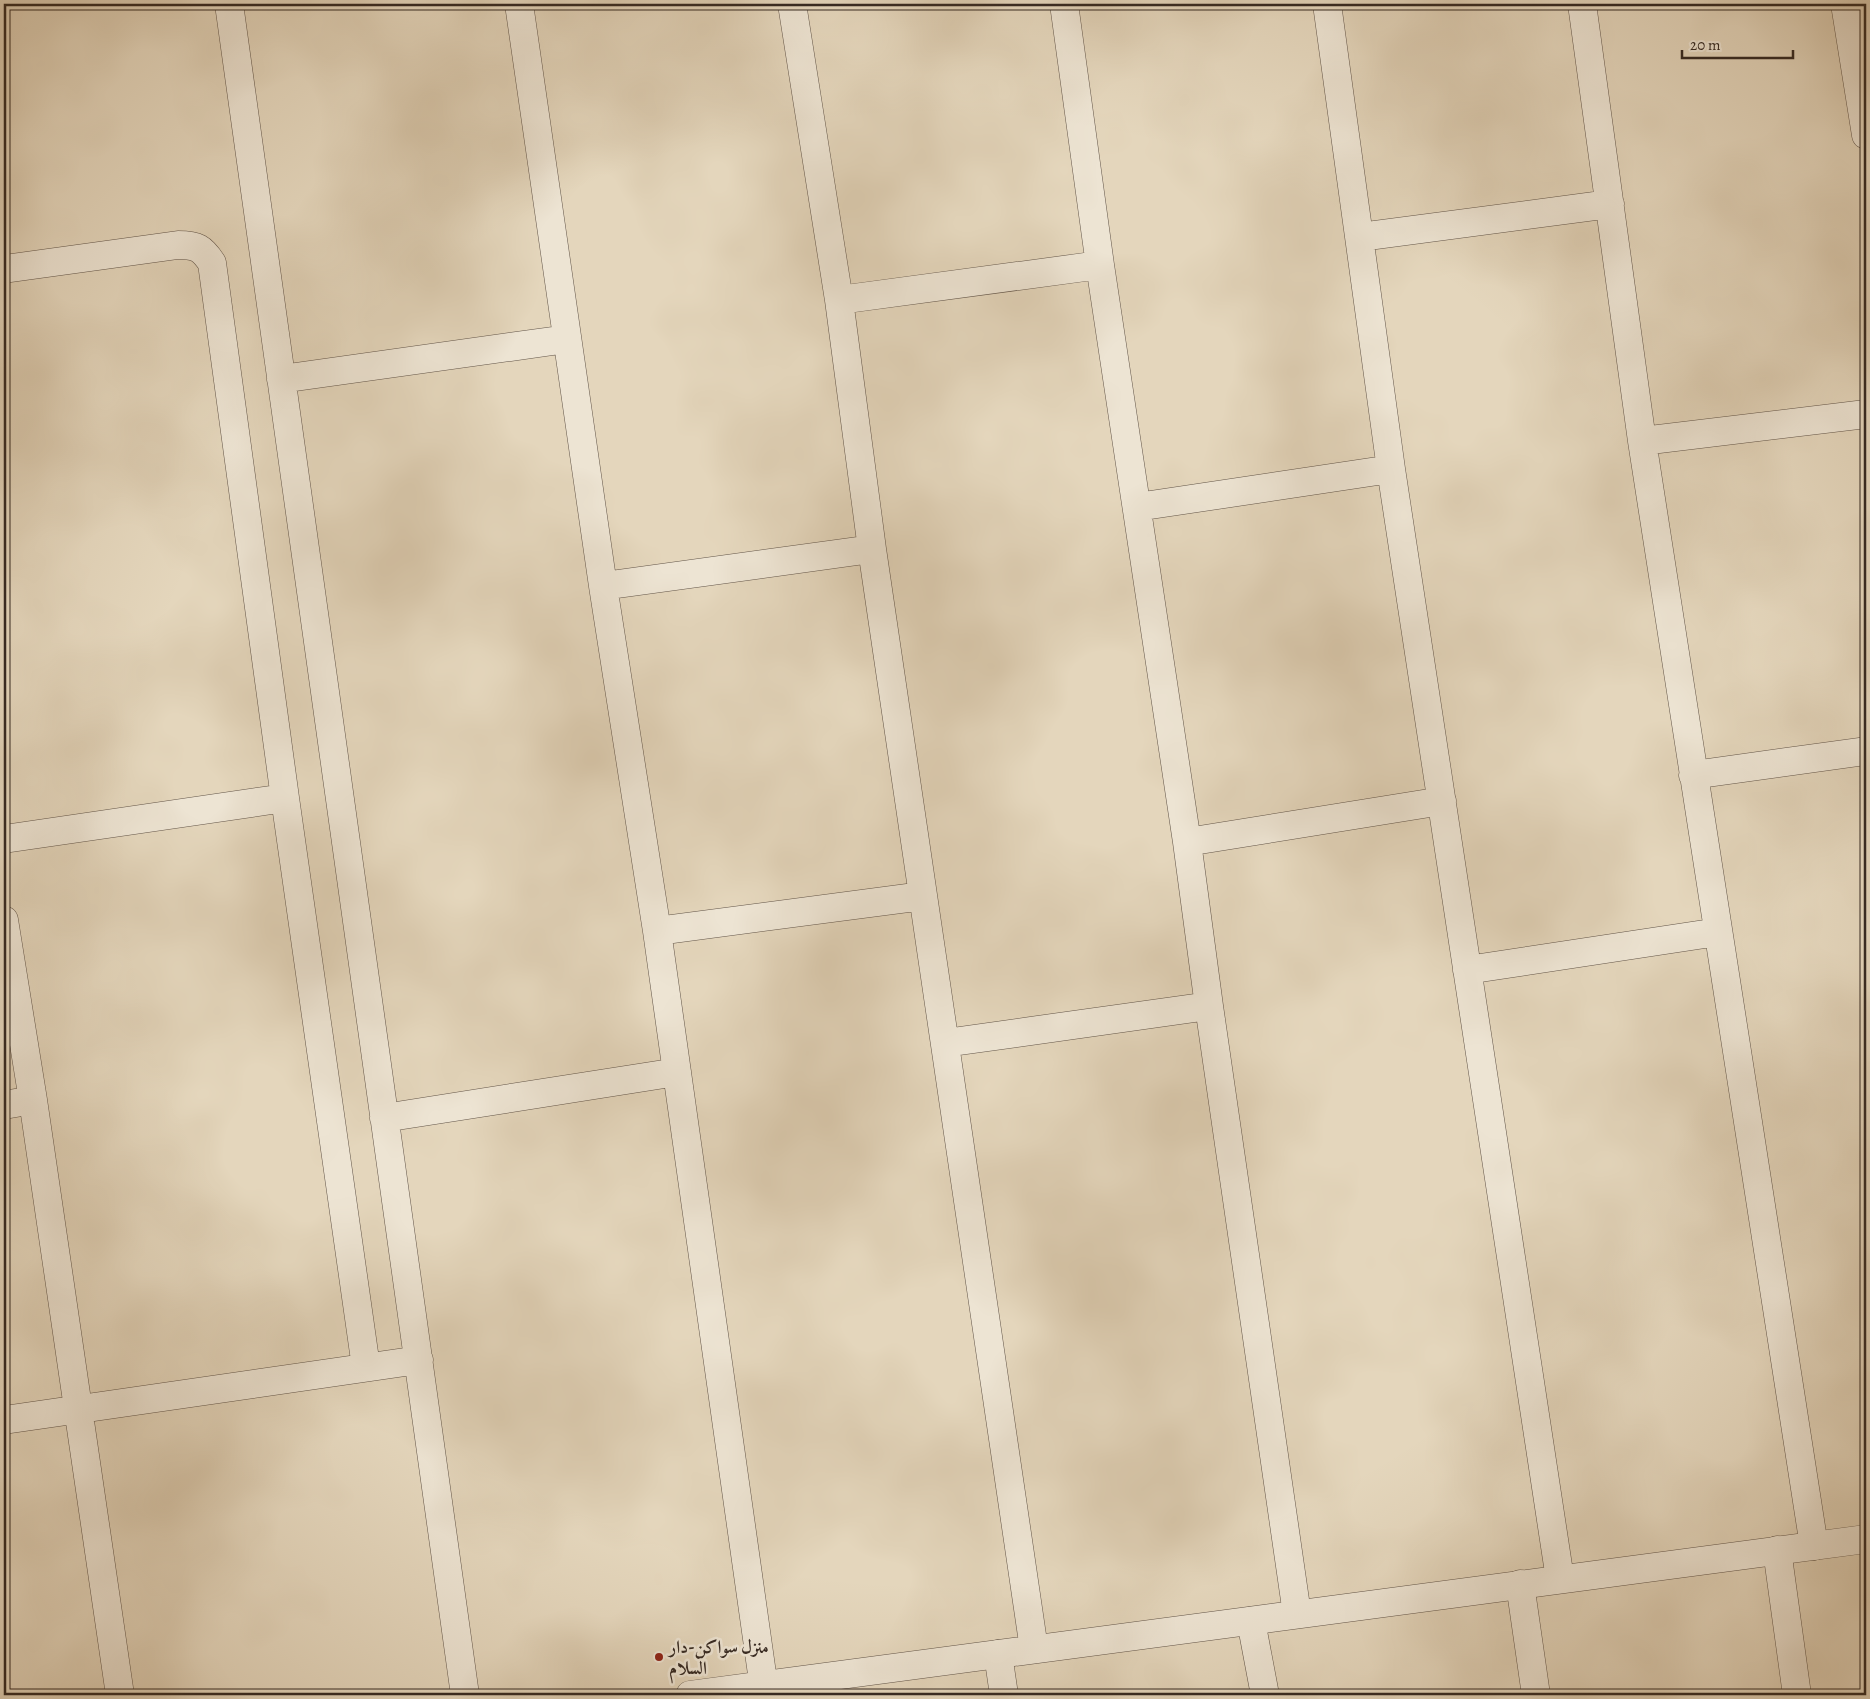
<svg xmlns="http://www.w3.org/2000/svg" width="1870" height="1699" viewBox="0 0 1870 1699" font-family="Alegreya,Amiri,serif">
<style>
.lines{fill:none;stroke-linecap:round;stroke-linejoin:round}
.minor-casing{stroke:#625549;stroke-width:29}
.tertiary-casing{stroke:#625549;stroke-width:29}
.minor{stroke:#ede4d3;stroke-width:28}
.tertiary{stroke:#ede4d3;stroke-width:28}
.poi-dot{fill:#8f2418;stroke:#ede4d3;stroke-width:2}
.labels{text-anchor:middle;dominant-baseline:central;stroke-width:5;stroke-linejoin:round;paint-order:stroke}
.poi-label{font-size:18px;font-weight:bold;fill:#362a23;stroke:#ede4d3;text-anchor:start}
</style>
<rect width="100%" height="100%" fill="#e4d6bc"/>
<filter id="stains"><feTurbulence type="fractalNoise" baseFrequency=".004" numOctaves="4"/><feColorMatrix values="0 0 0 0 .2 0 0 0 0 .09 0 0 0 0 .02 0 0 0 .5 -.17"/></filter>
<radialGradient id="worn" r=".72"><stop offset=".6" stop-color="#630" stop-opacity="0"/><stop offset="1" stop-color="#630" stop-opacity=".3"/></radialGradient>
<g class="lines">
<g class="minor-casing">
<path id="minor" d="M229,4L465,1695
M519,4L603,586L657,931L765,1695
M792,4L839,300L872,549L1034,1649
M1064,4L1100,265L1187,842L1209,1006L1297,1614
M1327,4L1391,469L1560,1579
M1582,4L1642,441L1814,1546
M1845,4L1866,135
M1360,237L1610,204
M4,269L178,245C197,245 202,248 212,263L285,798L366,1367
M839,300L1100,265
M281,379L567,339
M1642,441L1866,414
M1137,507L1391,469
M603,586L872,549
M1693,775L1866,751
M4,839L285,798
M1187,842L1442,801
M4,920L33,1100L120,1695
M657,931L923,896
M1467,970L1718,932
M945,1043L1209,1006
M4,1105L33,1100
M384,1118L677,1072
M4,1420L419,1360
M1777,1550L1797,1695
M1520,1584L1536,1695
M1251,1621L1265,1695
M998,1654L1004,1695"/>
</g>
<g class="tertiary-casing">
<path id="tertiary" d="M690,1695L1866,1539"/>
</g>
<use href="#minor" class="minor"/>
<use href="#tertiary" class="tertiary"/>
</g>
<circle class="poi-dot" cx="659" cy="1657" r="5"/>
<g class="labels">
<g class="poi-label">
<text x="669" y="1647">منزل سواكن-دار<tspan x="669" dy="21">السلام</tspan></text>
</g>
</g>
<rect width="1870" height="1699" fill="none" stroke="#e4d6bc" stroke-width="20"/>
<rect x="5" y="5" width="1860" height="1689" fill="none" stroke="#362a23" stroke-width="2.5"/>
<rect x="10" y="10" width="1850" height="1679" fill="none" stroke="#362a23"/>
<path d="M1682 50v8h111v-8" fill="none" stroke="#362a23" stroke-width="2.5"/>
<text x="1690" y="50" font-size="15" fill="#362a23" stroke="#ede4d3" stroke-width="4" paint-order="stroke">20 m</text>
<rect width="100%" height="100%" filter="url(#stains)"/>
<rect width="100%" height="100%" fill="url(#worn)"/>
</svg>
